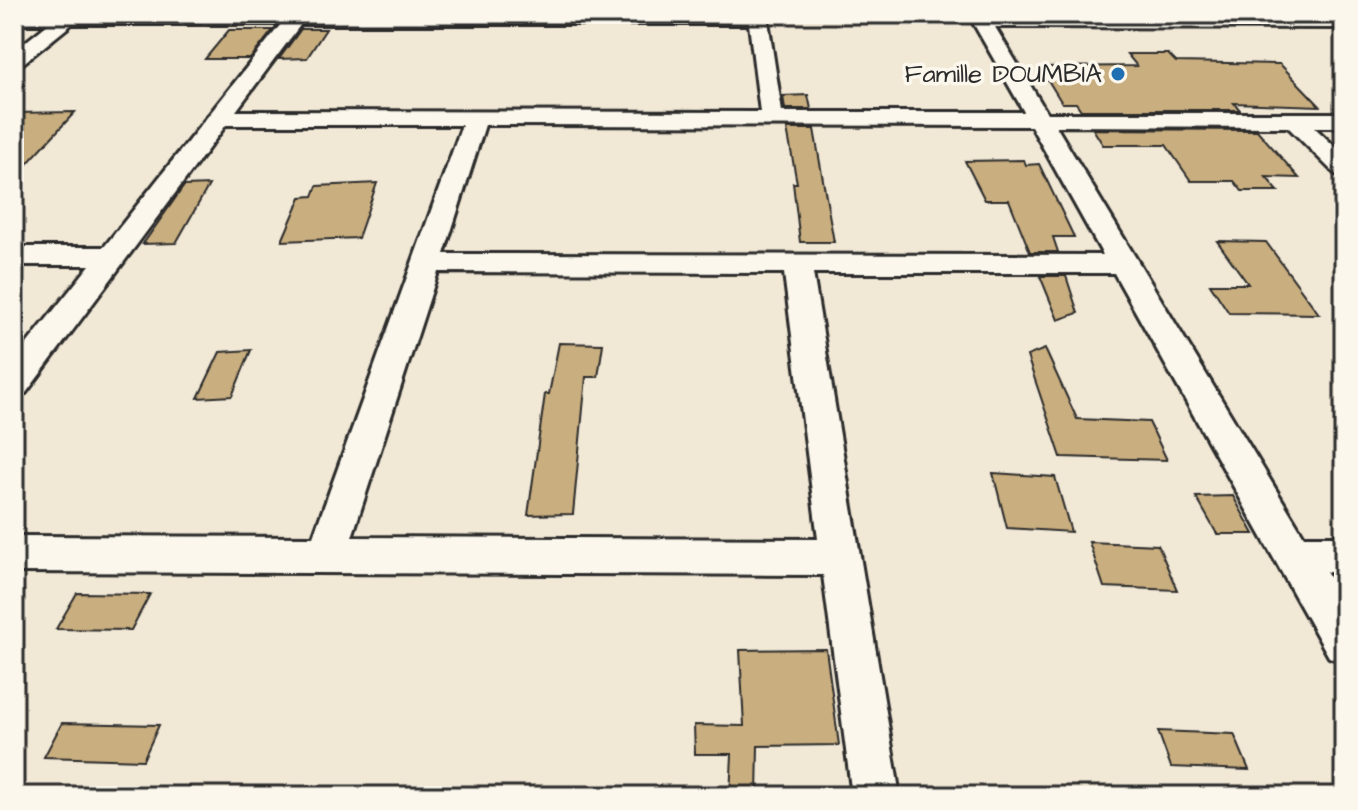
<svg xmlns="http://www.w3.org/2000/svg" width="1358" height="810" viewBox="0 0 1358 810" font-family="'Architects Daughter',sans-serif">
<style>
.building{fill:#c9ae7f;stroke:#2b2b2b;stroke-width:2}
.lines{fill:none;stroke-linecap:round;stroke-linejoin:round}
.minor-casing{stroke:#2b2b2b;stroke-width:6}
.minor{fill:#fbf7ec;fill-rule:evenodd}
.poi-dot{fill:#1f6fb2;stroke:#fbf7ec;stroke-width:3}
.labels{text-anchor:middle;dominant-baseline:central;stroke-width:7;stroke-linejoin:round;paint-order:stroke}
.far-poi-label{font-size:26px;fill:#2b2b2b;stroke:#fbf7ec;text-anchor:end}
</style>
<rect width="100%" height="100%" fill="#f1e8d6"/>
<filter id="ink" filterUnits="userSpaceOnUse"><feTurbulence type="fractalNoise" baseFrequency=".0125" numOctaves="2"/><feDisplacementMap in="SourceGraphic" scale="16" xChannelSelector="R" yChannelSelector="G"/><feConvolveMatrix kernelMatrix="1 2 1 2 8 2 1 2 1" color-interpolation-filters="sRGB"/></filter>
<g filter="url(#ink)">
<path class="building" d="M301,29H326L307,58L279,59Z
M229,30H273L250,59H205Z
M1127,54H1168L1176,62L1280,64L1320,106L1234,103L1240,110H1081L1076,103H1062L1046,77H1053L1046,67L1137,66Z
M808,95L811,109H785L783,96Z
M75,112L14,178V113Z
M787,129H814L834,242H800L793,183H797Z
M1093,129L1257,130L1299,178L1266,177L1278,191H1242L1234,181H1191L1166,145H1103Z
M1024,160L1026,165L1039,164L1074,237H1053L1058,252H1030L1009,200H985L965,161Z
M377,183L358,238L282,241L301,197L313,196L317,186Z
M209,185L176,243L143,244L184,186Z
M1217,241L1266,242L1319,314L1229,313L1210,284H1248Z
M1040,276H1066L1078,313L1058,320Z
M559,343L603,344L598,377H586L573,514L528,515L545,394H549Z
M1045,349L1077,419L1149,422L1167,460L1061,457L1027,356Z
M251,350L232,396L198,398L220,352Z
M993,473L1055,477L1071,532L1007,528Z
M1233,496L1254,534H1217L1196,497Z
M1089,542L1158,545L1177,590L1104,587Z
M77,593L150,594L131,630L56,629Z
M826,649L839,745L758,746L757,796H730L732,754H695L694,725L744,726L740,650Z
M62,723L159,725L143,760L44,757Z
M1158,731L1234,734L1249,770L1171,767Z"/>
<g class="lines">
<g class="minor-casing">
<path id="minor" d="M14,14H767L782,112H1024L968,14L1344,16V28L995,27L1047,113H1344V127H1314L1344,155V177L1335,174L1288,127L1056,126L1304,536H1344V572H1326L1344,602V663L1329,657L1114,273H813L900,796H852L823,575L14,572V536L313,537L462,125H226L26,393L14,396V360L90,265H14V247H104L281,24H72L21,65L14,67V51L48,24H14ZM301,24H749L760,112L236,111ZM485,125L1031,126L1103,255L444,254ZM438,272L784,273L818,539L352,537Z"/>
</g>
<use href="#minor" class="minor"/>
</g>
</g>
<circle class="poi-dot" cx="1118" cy="74" r="8"/>
<g class="labels">
<g class="far-poi-label">
<text x="1102" y="74">Famille DOUMBIA</text>
</g>
</g>
<rect width="1358" height="810" fill="none" stroke="#fbf7ec" stroke-width="48"/>
<rect x="24" y="24" width="1310" height="762" fill="none" stroke="#2b2b2b" stroke-width="3" filter="url(#ink)"/>
</svg>
